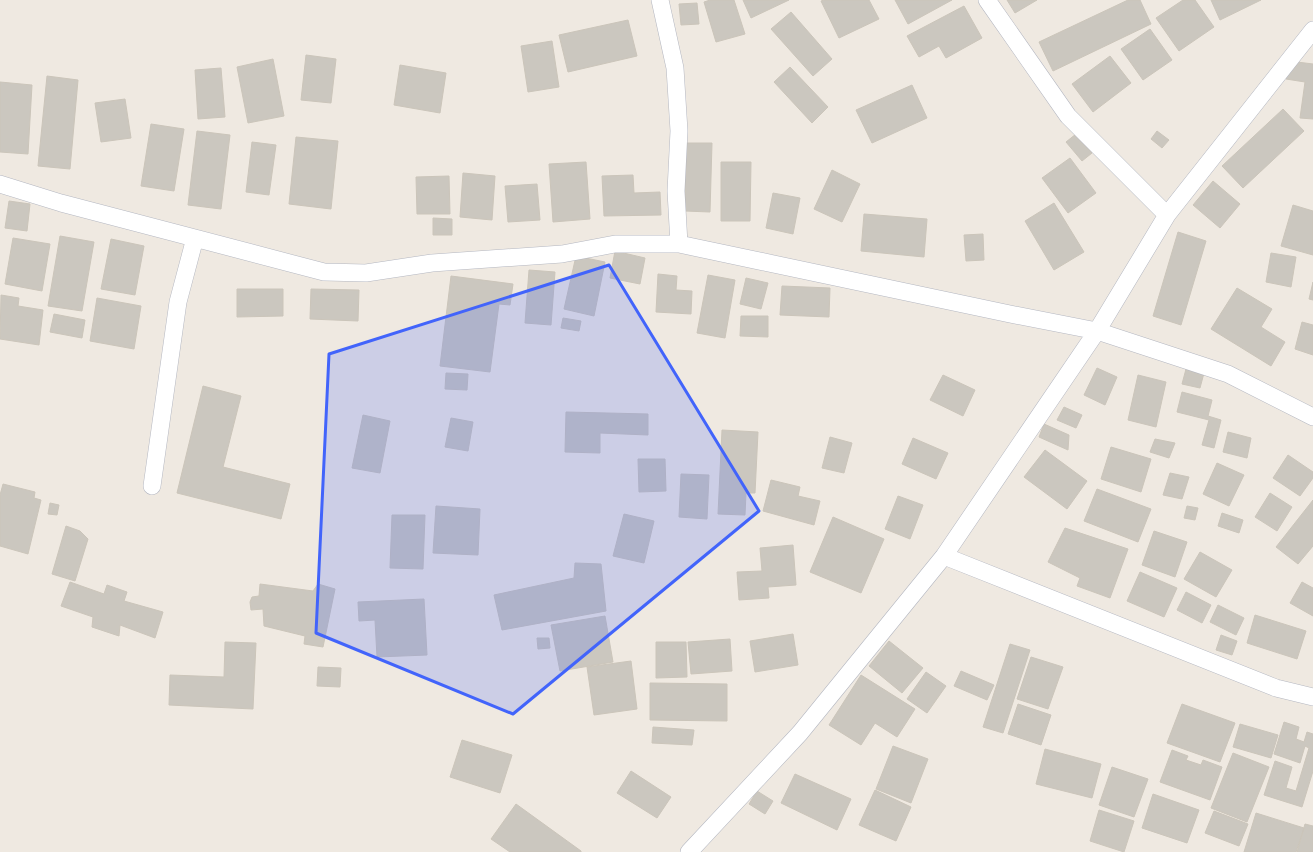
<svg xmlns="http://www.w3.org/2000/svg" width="1313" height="852" viewBox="0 0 1313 852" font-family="Inter,sans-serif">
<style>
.building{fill:#cbc7bf;stroke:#cbc5ba}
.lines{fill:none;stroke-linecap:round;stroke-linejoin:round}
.minor-casing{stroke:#b4b7c1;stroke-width:18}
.minor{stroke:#fff;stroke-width:17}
.marked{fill:#4264fb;fill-opacity:0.2;stroke:#4264fb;stroke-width:3;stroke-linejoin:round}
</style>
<rect width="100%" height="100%" fill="#efe9e1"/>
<path class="building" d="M710,0H734L745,34L716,42L704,2Z
M743,0H789L751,18Z
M824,0H869L879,19L839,38L821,1Z
M895,0H952L908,24Z
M1007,0H1037L1015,13Z
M1128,0H1140L1151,24L1053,71L1039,42Z
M1183,0H1195L1214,27L1179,51L1156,18Z
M1211,0H1261L1220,20Z
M697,3L699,24L681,25L679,4Z
M964,6L982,38L946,58L939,46L919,57L907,36Z
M791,12L832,59L813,76L771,29Z
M628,20L637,56L568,72L559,35Z
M1150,29L1172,60L1143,80L1121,49Z
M552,41L559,87L528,92L521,46Z
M306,55L336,59L331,103L301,100Z
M1110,56L1131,83L1093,112L1072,84Z
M273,59L284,116L248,123L237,67Z
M1289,61L1313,64V119L1300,118L1305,82L1286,79Z
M400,65L446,73L440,113L394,105Z
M790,67L828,107L812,123L774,82Z
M221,68L225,117L198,119L195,70Z
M47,76L78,80L70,169L38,166Z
M0,82L32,85L28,154L0,152Z
M912,85L927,118L872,143L856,110Z
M125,99L131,138L101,142L95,103Z
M1283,109L1304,131L1243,188L1222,166Z
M151,124L184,129L174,191L141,186Z
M197,131L230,135L221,209L188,205Z
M1157,131L1169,140L1162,148L1151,139Z
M1076,134L1092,153L1082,161L1066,142Z
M296,137L338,141L331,209L289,204Z
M252,142L276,145L269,195L246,192Z
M686,143H712L710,212L685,211Z
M1070,158L1096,193L1068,213L1042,178Z
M586,162L590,219L553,222L549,164Z
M721,162H751L750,221H721Z
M832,170L860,184L842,222L814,209Z
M463,173L495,176L492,220L460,217Z
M633,175L634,193L660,192L661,215L604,216L602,176Z
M449,176L450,214H417L416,177Z
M1213,181L1240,204L1220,228L1193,205Z
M537,184L540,220L508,222L505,186Z
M773,193L800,198L793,234L766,228Z
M9,201L30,204L27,231L5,228Z
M1054,203L1084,252L1054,270L1025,221Z
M1293,205L1313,211V255L1281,246Z
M864,214L927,219L924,257L861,251Z
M433,218L452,219V235H433Z
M1178,232L1206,241L1181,325L1153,316Z
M983,234L984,260L966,261L964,235Z
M60,236L94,242L82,311L48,306Z
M13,238L50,244L42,291L5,284Z
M111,239L144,246L135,295L101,289Z
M615,251L645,258L640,284L610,278Z
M1271,253L1296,257L1291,287L1266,282Z
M576,256L605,262L594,316L564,309Z
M529,270L555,272L551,325L525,323Z
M658,274L677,276L676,290L692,291L691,314L656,312Z
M708,275L735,280L725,338L697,333Z
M451,276L513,284L510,305L499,304L490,372L440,366Z
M746,278L768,283L761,309L740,304Z
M1313,282V300L1309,299Z
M782,286L830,288L829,317L780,315Z
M1237,288L1272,309L1261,327L1285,342L1271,366L1211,329Z
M237,289H283V316L237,317Z
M311,289L359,290L358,321L310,319Z
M1,295L19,298L18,306L43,310L39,345L0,339Z
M97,298L141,306L134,349L90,341Z
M54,314L85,320L82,338L50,332Z
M741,316H768V337L740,336Z
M563,318L581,321L579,331L561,328Z
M1302,322L1313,325V355L1295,349Z
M1097,368L1117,377L1105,405L1084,395Z
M1186,369L1204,373L1200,388L1182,384Z
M446,373L468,374L467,390L445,389Z
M943,375L975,390L963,416L930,400Z
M1138,375L1166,382L1156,427L1128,420Z
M203,386L241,396L223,467L290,484L281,519L177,493Z
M1182,392L1212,400L1208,416L1221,420L1214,448L1202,445L1209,420L1177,412Z
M1064,407L1082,415L1076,428L1057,420Z
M566,412L648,414V435L600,433V453L565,452Z
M363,415L390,421L380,473L352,468Z
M451,418L473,422L468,451L445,447Z
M1044,424L1069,435L1068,450L1039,437Z
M722,430L758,432L755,493H746L745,515L718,514Z
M1228,432L1251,438L1247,458L1223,452Z
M830,437L852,443L844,473L822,468Z
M913,438L948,453L936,479L902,464Z
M1155,439L1175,443L1169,458L1150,452Z
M1111,447L1151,459L1141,492L1101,479Z
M1045,450L1087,481L1067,509L1024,477Z
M1288,455L1313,472V478L1300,496L1273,478Z
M638,459H665L666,491L639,492Z
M1217,463L1244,475L1229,506L1203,494Z
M1170,473L1189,477L1182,499L1163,495Z
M681,474L709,475L707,519L679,517Z
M771,480L800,487L798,496L820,501L814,525L763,511Z
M3,484L35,492L34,498L41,500L28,554L0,546V495Z
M1097,489L1151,509L1138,542L1084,521Z
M1270,493L1292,507L1277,531L1255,517Z
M898,496L923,505L910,539L885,529Z
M1313,500V546L1298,564L1276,547Z
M50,503L59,505L57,515L48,514Z
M436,506L480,509L478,555L433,553Z
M1187,506L1198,508L1195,520L1184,518Z
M1222,513L1243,520L1239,533L1218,526Z
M624,514L654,521L644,563L613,556Z
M392,515H425L423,569L390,568Z
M833,517L884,539L861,593L810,572Z
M66,526L80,531L88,539L75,581L52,574Z
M1065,528L1128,549L1110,598L1077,586L1080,578L1048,562Z
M1154,531L1187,542L1175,577L1142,565Z
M793,545L796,585L768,587L769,598L739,600L737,572L762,571L760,548Z
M1200,552L1232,570L1216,597L1184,579Z
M575,563L601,564L606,611L502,630L494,595L574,578Z
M1140,572L1177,588L1164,617L1127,601Z
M70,582L104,594L107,585L127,592L124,601L163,612L155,638L120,625L119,636L92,627L93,617L61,606Z
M1302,582L1313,588V616L1290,603Z
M260,584L313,591L318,584L335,589L323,647L304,644L305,636L264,626L263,609L251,610L250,602L252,597L259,596Z
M1186,592L1211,605L1202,623L1177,610Z
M424,599L427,655L377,657L375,620L359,621L358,602Z
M1218,605L1244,618L1236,635L1210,622Z
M1255,615L1306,631L1297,659L1247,643Z
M605,616L613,662L560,671L551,625Z
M793,634L798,665L755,672L750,641Z
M1221,635L1237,641L1232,655L1216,650Z
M537,638H549L550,648L538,649Z
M730,639L732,671L691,674L688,642Z
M889,641L923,668L902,693L869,666Z
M225,642L256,643L253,709L169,705L170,675L224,677Z
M656,642H686L687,677L656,678Z
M1010,644L1030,650L1003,733L983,727Z
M1031,657L1063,667L1048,709L1017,699Z
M631,661L637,709L594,715L587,667Z
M318,667L341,668L340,687L317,686Z
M961,671L994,685L987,700L954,686Z
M926,672L946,686L927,713L907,699Z
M861,675L915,709L897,737L875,723L861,745L829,725Z
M650,683L727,684V721L650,720Z
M1018,704L1051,715L1041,745L1008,734Z
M1182,704L1235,723L1220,762L1167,743Z
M1284,722L1299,727L1296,739L1304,742L1307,732L1313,734V771L1302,807L1264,795L1275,761L1292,767L1286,788L1296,791L1309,748L1305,746L1300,763L1274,754Z
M1240,724L1278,735L1271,758L1233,747Z
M653,727L694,730L692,745L652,743Z
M462,740L512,755L500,793L450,777Z
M893,746L928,759L911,803L876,789Z
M1045,749L1101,764L1092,798L1036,784Z
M1172,750L1188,756L1186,760L1201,765L1203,760L1222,767L1210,800L1160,782Z
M1233,753L1269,767L1247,822L1211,808Z
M1112,767L1148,779L1134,817L1099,805Z
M631,771L671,797L657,818L617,793Z
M795,774L851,799L837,830L781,803Z
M875,790L911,807L896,841L859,825Z
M757,791L773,801L765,814L749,804Z
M1153,794L1199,810L1187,843L1142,828Z
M516,804L581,851V852H510L491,839Z
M1099,810L1134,821L1124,852L1090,841Z
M1214,811L1248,824L1239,846L1205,833Z
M1256,813L1304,828L1296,852H1244Z
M1305,824L1313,826V852H1297Z"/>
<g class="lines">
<g class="minor-casing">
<path id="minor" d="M660,0L675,68L679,131L676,191L679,244
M987,0L1068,116L1167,215
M0,184L61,203L324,272L366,273L432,263L562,254L615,244H679L1010,314L1097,331L1228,374L1313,417
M152,486L178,302L195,238
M944,556L1276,688L1313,697
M689,852L800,733L944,556L1097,331L1167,215L1313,30"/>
</g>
<use href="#minor" class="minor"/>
</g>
<path class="marked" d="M609,265L759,511L513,714L316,633L329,354Z"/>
</svg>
